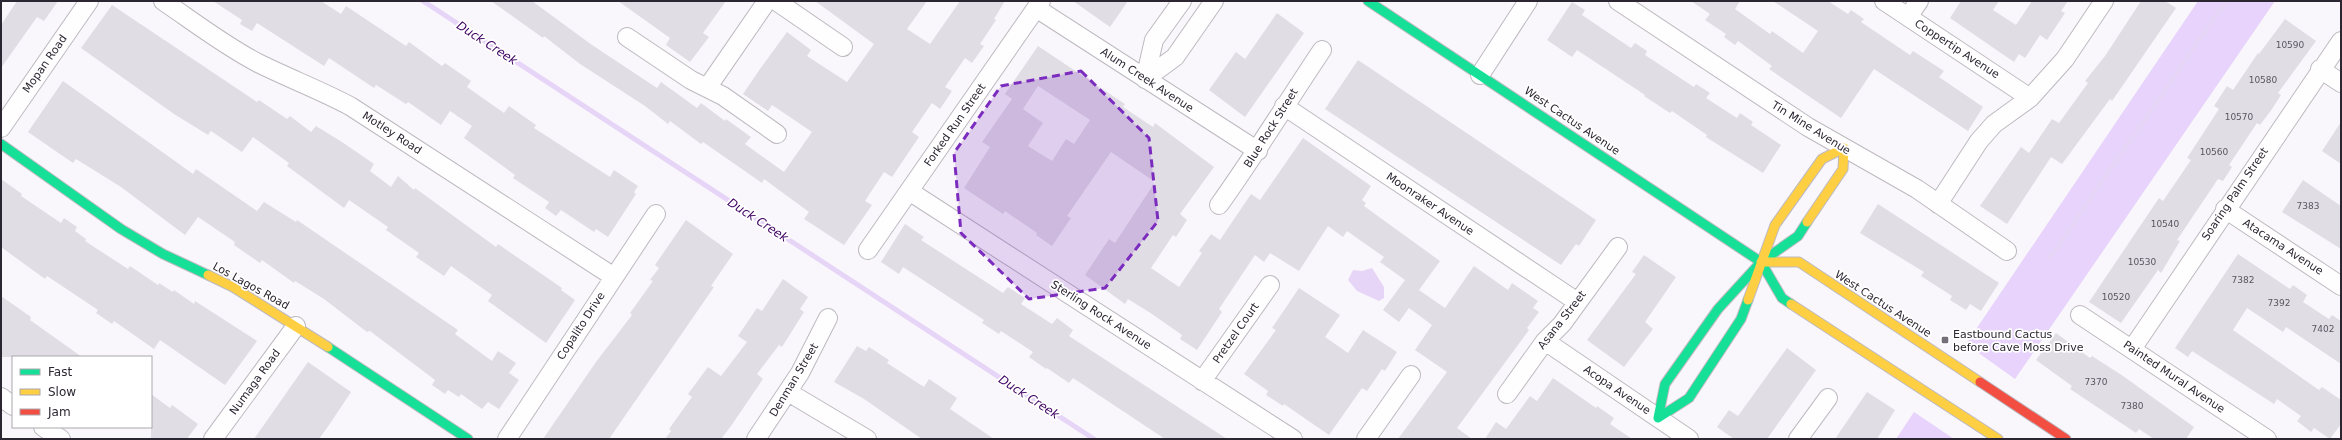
<svg xmlns="http://www.w3.org/2000/svg" width="2342" height="440" viewBox="0 0 2342 440" font-family="'DejaVu Sans',sans-serif">
<style>
.green{fill:#e7d3fc}
.water{fill:#e7d5f8}
.lines{fill:none;stroke-linecap:round;stroke-linejoin:round}
.stream{stroke:#e7d5f8;stroke-width:5}
.building{fill:#e1dde5;fill-rule:evenodd}
.street-casing{stroke:#bdb9c1;stroke-width:20}
.fast-casing{stroke:#bdb9c1;stroke-width:11}
.slow-casing{stroke:#bdb9c1;stroke-width:11}
.jam-casing{stroke:#bdb9c1;stroke-width:11}
.street{stroke:#fefefe;stroke-width:18}
.fast{stroke:#16e098;stroke-width:9}
.slow{stroke:#ffcf43;stroke-width:9}
.jam{stroke:#f24e42;stroke-width:9}
.marked{fill:#7b2cbf;fill-opacity:0.2;stroke:#7b2cbf;stroke-width:3;stroke-dasharray:8 5;stroke-linejoin:round}
.poi-dot{fill:#746f78;stroke:#fff;stroke-width:1.5}
.labels{text-anchor:middle;dominant-baseline:central;stroke-width:3.5;stroke-linejoin:round;paint-order:stroke}
.number-label{font-size:9px;fill:#5a5560}
.street-label{font-size:11px;fill:#2c2632;stroke:#fff}
.poi-label{font-size:11px;fill:#2c2632;stroke:#fff;text-anchor:start}
.water-label{font-size:12px;font-style:italic;fill:#3e0161;stroke:#fff}
</style>
<rect width="100%" height="100%" fill="#f9f7fb"/>
<path class="green" d="M2198,1H2275L2015,379L1966,344Z
M1914,412L1954,439H1896Z"/>
<path class="water" d="M1372,268L1384,287V298L1379,301L1357,291L1348,280L1353,270L1362,271Z"/>
<g class="lines">
<path class="stream" d="M423,1L1094,439
M2049,259L2226,1"/>
</g>
<path class="building" d="M17,1H58L44,21L37,17L1,68V25Z
M213,1H321L341,14L346,6L406,46L409,42L442,66L445,63L471,81L467,87L504,113L509,106L536,125L534,128L610,177L614,170L638,186L634,192L636,194L608,237L596,229L594,232L561,210L556,216L545,208L549,202L513,178L515,175L464,138L472,126L450,111L441,125L408,102L406,104L376,85L374,88L329,58L324,66L257,23L252,31L240,24L242,20Z
M491,1H532L592,45L657,88L661,82L697,108L701,103L725,121L726,119L751,137L745,144L784,172L812,132L772,105L768,111L743,94L760,69L787,32L811,50L807,56L847,82L874,44L815,1H927L907,29L930,44L960,1H1005L994,19L996,20L980,44L984,46L972,63L965,58L945,87L952,91L940,109L932,103L912,132L919,137L892,177L884,172L865,201L872,205L844,245L804,219L809,212L764,179L762,183L703,142L701,144L670,121L668,124L645,106L580,64L544,36L543,38Z
M618,1H726L703,33L709,37L690,62L666,45L670,38Z
M1073,1H1128L1110,27Z
M1691,1H1740L1735,9L1770,34L1772,31L1803,53L1818,31L1773,1H1828L1848,14L1851,10L1864,19L1861,22L1910,55L1913,51L1944,71L1939,77L1983,107L1968,131L1874,69L1841,118L1769,69L1772,66L1738,41L1735,45L1724,37L1726,34L1705,20L1710,14Z
M1961,1H1999L1993,10L2016,25L2032,1H2068L2061,11L2065,13L2047,40L2040,35L2025,58L2019,54L2014,62L1950,18Z
M2141,1H2165L2176,8L2112,101L2110,99L2062,164L2051,157L2007,224L1980,206L2021,147L2029,153L2052,119L2059,123L2088,83L2085,81L2105,56Z
M1572,2L1585,10L1582,15L1631,48L1635,43L1647,51L1645,55L1694,87L1696,84L1710,93L1706,98L1737,118L1740,113L1753,122L1751,125L1781,145L1763,173L1706,137L1707,135L1672,111L1670,113L1644,96L1645,95L1577,50L1572,57L1547,40Z
M112,5L257,102L259,100L287,119L290,116L311,132L316,126L342,142L374,164L370,171L391,187L398,176L414,190L415,188L496,247L498,244L562,288L561,290L575,300L546,343L488,301L492,295L451,266L444,276L416,257L419,253L386,230L388,227L349,200L344,208L287,166L289,163L253,137L242,152L211,131L208,135L174,114L81,48Z
M1277,13L1304,33L1245,117L1209,90L1236,52L1245,59Z
M2285,19L2316,41L2278,93L2281,95L2272,109L2260,125L2257,123L2229,165L2232,167L2223,181L2218,179L2177,240L2180,241L2161,273L2158,270L2121,323L2089,302L2159,198L2163,201L2191,160L2187,158L2219,109L2214,106L2227,86L2233,90L2258,53L2259,54Z
M1038,46L1125,104L1123,107L1153,127L1155,123L1214,167L1180,214L1187,220L1176,237L1173,235L1151,268L1179,287L1202,253L1199,251L1211,234L1220,240L1251,194L1260,200L1303,138L1371,186L1362,200L1366,203L1364,206L1440,261L1419,290L1445,308L1474,266L1508,290L1512,283L1538,301L1533,308L1539,312L1527,328L1529,330L1457,428L1472,439H1398L1447,372L1415,350L1432,325L1409,308L1399,322L1383,310L1405,280L1380,262L1384,257L1347,231L1343,237L1328,226L1299,271L1270,253L1264,262L1255,255L1219,309L1222,312L1197,350L1180,339L1182,335L1152,314L1128,299L1125,304L1085,275L1109,239L1115,243L1155,182L1111,152L1067,216L1071,218L1052,246L1036,235L1037,233L1005,211L1003,214L964,188L990,147L982,142L1012,99L1005,94ZM1038,86L1090,120L1074,144L1066,139L1052,161L1028,146L1043,123L1023,109Z
M1358,60L1596,220L1579,246L1576,244L1561,265L1325,109Z
M63,81L193,174L196,169L257,211L264,202L296,222L297,220L458,330L455,334L492,361L498,351L516,363L509,373L519,380L499,409L488,402L482,409L461,394L459,397L448,390L445,394L432,385L435,380L370,331L367,332L324,299L295,281L294,283L262,260L260,263L234,245L235,242L198,217L185,235L121,187L76,159L73,163L28,132Z
M2341,122V164L2322,151Z
M1,179L22,194L21,196L61,223L64,218L77,227L75,231L86,239L85,241L128,269L130,266L158,285L159,283L173,292L174,290L194,304L195,301L257,341L225,385L160,340L154,349L114,321L112,324L96,313L98,310L47,276L45,279L1,247Z
M2303,180L2341,206V249L2282,212Z
M1878,204L1999,283L1981,311L1970,304L1966,310L1950,300L1952,296L1921,276L1924,272L1860,233Z
M686,220L733,254L711,286L714,287L609,439H543L596,362L632,315L630,313L653,281L650,280L659,268L655,265Z
M905,224L924,237L921,240L1003,293L1008,287L1025,298L1021,304L1052,324L1057,318L1073,330L1069,336L1227,439H1165L1073,378L1069,383L1047,368L1046,369L1029,357L1033,352L1001,331L999,334L982,323L984,320L903,267L899,274L881,262Z
M2238,254L2290,289L2293,285L2307,295L2303,302L2329,319L2332,315L2341,321V364L2286,327L2283,332L2247,308L2233,330L2319,390L2322,387L2341,400V424L2330,439L2314,428L2311,432L2297,421L2301,416L2277,399L2274,404L2192,351L2188,357L2175,348Z
M1644,255L1676,277L1645,322L1653,329L1624,367L1587,340L1636,274L1632,272Z
M783,279L808,297L800,309L804,312L782,347L779,345L757,374L763,379L731,426L721,439H665L671,431L669,429L692,397L688,394L708,367L721,376L747,342L738,336L757,308L762,311Z
M1299,288L1340,315L1325,337L1348,353L1363,330L1397,352L1385,371L1382,369L1367,391L1362,388L1329,435L1284,404L1283,406L1266,395L1268,391L1244,374L1276,330L1272,328Z
M1,296L31,317L30,320L82,357H1Z
M2056,333L2090,358L2092,356L2123,376L2194,427L2186,439H2154L2139,429L2136,433L2070,389L2072,386L2036,360Z
M857,346L866,351L869,347L889,360L887,363L924,387L929,379L957,398L950,409L994,439H922L864,399L834,382Z
M1787,348L1816,370L1767,439H1734L1717,427L1729,410L1738,416Z
M308,362L351,392L329,425L319,439H254Z
M1553,378L1596,408L1597,406L1614,418L1610,424L1632,439H1485L1496,422L1506,429L1530,396L1537,401Z
M1867,392L1895,410L1877,439H1835Z
M151,394L170,408L172,405L198,424L187,439H151Z"/>
<g class="lines">
<g class="street-casing">
<path id="street" d="M163,1C194,22 225,46 258,63C288,78 320,90 350,106L614,277
M776,1L843,47
M1618,1L1808,127L1917,189L2007,251
M1884,1L2030,98
M1036,8L1258,151
M1908,17L1919,1
M627,37L691,80L723,96L777,134
M2320,69L2341,83
M1480,75L1528,1
M1145,79L1175,57L1214,1
M1145,79L1154,40L1182,1
M707,88L767,1
M1284,106L1576,301
M1,128L89,1
M909,191L1293,439
M1938,204L1979,141L1994,124L2030,98L2065,59L2104,1
M1219,205C1255,155 1287,102 1322,50
M2225,209L2341,286
M868,250L1041,1
M2080,315L2267,439
M1545,341L1689,439
M2132,349L2341,41
M1202,381L1270,285
M788,392L867,439
M1507,394L1545,341L1562,324L1618,247
M1,397L13,406
M43,427L61,439
M213,439L296,326
M507,439L656,214
M756,439L800,373L828,318
M1366,439L1411,375
M1798,439L1828,398"/>
</g>
<g class="fast-casing">
<path id="fast" d="M1368,1L1761,262L1782,298L1791,304
M1,144L121,229L163,254L208,275
M328,347L468,439
M1658,418L1665,384L1718,309L1761,262L1798,236L1807,222
M1658,418L1689,398L1741,319L1748,300"/>
</g>
<g class="slow-casing">
<path id="slow" d="M1761,262H1799L1980,382
M208,275L233,287L328,347
M1748,300L1775,225L1822,159L1844,148L1843,169L1807,222
M1791,304L1998,439"/>
</g>
<g class="jam-casing">
<path id="jam" d="M1980,382L2066,439"/>
</g>
<use href="#street" class="street"/>
<use href="#fast" class="fast"/>
<use href="#slow" class="slow"/>
<use href="#jam" class="jam"/>
</g>
<path class="marked" d="M1081,71L1149,138L1158,221L1105,288L1029,299L961,233L954,153L1001,86Z"/>
<rect class="poi-dot" x="1941" y="336" width="8" height="8" rx="2"/>
<g class="labels">
<g class="number-label">
<text x="2290" y="45">10590</text>
<text x="2263" y="80">10580</text>
<text x="2239" y="117">10570</text>
<text x="2214" y="152">10560</text>
<text x="2308" y="206">7383</text>
<text x="2165" y="224">10540</text>
<text x="2142" y="262">10530</text>
<text x="2243" y="280">7382</text>
<text x="2116" y="297">10520</text>
<text x="2279" y="303">7392</text>
<text x="2323" y="329">7402</text>
<text x="2096" y="382">7370</text>
<text x="2132" y="406">7380</text>
</g>
<g class="street-label">
<text transform="translate(1957 49) rotate(33)">Coppertip Avenue</text>
<text transform="translate(45 64) rotate(-55)">Mopan Road</text>
<text transform="translate(1147 80) rotate(33)">Alum Creek Avenue</text>
<text transform="translate(1572 121) rotate(34)">West Cactus Avenue</text>
<text transform="translate(955 125) rotate(-55)">Forked Run Street</text>
<text transform="translate(1271 128) rotate(-58)">Blue Rock Street</text>
<text transform="translate(1811 128) rotate(32)">Tin Mine Avenue</text>
<text transform="translate(392 133) rotate(33)">Motley Road</text>
<text transform="translate(2235 194) rotate(-56)">Soaring Palm Street</text>
<text transform="translate(1430 204) rotate(34)">Moonraker Avenue</text>
<text transform="translate(2283 247) rotate(33)">Atacama Avenue</text>
<text transform="translate(251 286) rotate(29)">Los Lagos Road</text>
<text transform="translate(1883 304) rotate(33)">West Cactus Avenue</text>
<text transform="translate(1101 315) rotate(33)">Sterling Rock Avenue</text>
<text transform="translate(1562 320) rotate(-52)">Asana Street</text>
<text transform="translate(581 326) rotate(-57)">Copalito Drive</text>
<text transform="translate(1236 333) rotate(-55)">Pretzel Court</text>
<text transform="translate(2174 377) rotate(34)">Painted Mural Avenue</text>
<text transform="translate(794 380) rotate(-59)">Denman Street</text>
<text transform="translate(255 382) rotate(-54)">Numaga Road</text>
<text transform="translate(1617 390) rotate(34)">Acopa Avenue</text>
</g>
<g class="poi-label">
<text x="1953" y="334">Eastbound Cactus<tspan x="1953" dy="13">before Cave Moss Drive</tspan></text>
</g>
<g class="water-label">
<text transform="translate(487 43) rotate(33)">Duck Creek</text>
<text transform="translate(758 220) rotate(33)">Duck Creek</text>
<text transform="translate(1029 397) rotate(33)">Duck Creek</text>
</g>
</g>
<rect width="2342" height="440" fill="none" stroke="#2c2632" stroke-width="4"/>
<rect x="12" y="356" width="140" height="72" fill="#ffffff" stroke="#aba8ad"/>
<rect x="20" y="369" width="20" height="6" fill="#16e098" stroke="#aba8ad"/>
<text x="48" y="376" font-size="12" fill="#2c2632">Fast</text>
<rect x="20" y="389" width="20" height="6" fill="#ffcf43" stroke="#aba8ad"/>
<text x="48" y="396" font-size="12" fill="#2c2632">Slow</text>
<rect x="20" y="409" width="20" height="6" fill="#f24e42" stroke="#aba8ad"/>
<text x="48" y="416" font-size="12" fill="#2c2632">Jam</text>
</svg>
